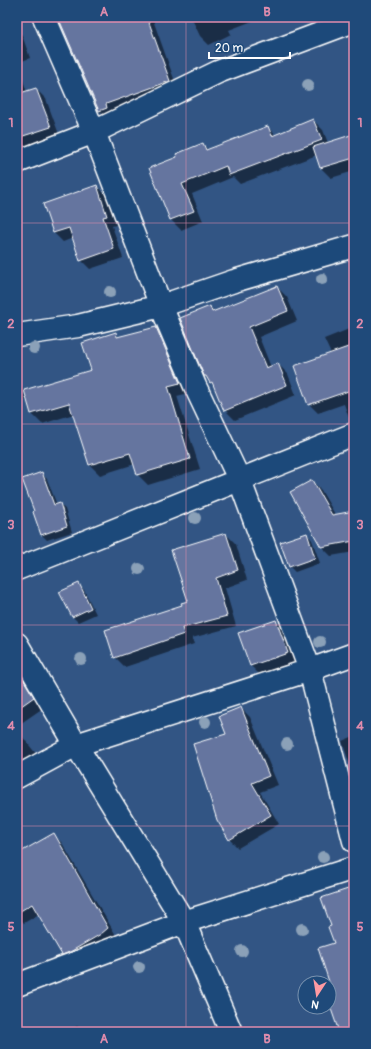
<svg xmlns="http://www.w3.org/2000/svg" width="371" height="1049" viewBox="0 0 371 1049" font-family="Pangolin,sans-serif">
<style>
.shadow{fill:#0007}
.building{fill:#65749f;stroke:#fff}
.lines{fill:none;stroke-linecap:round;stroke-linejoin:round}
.minor-casing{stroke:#fff;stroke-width:25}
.minor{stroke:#1f4a7a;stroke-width:22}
.tree{fill:#8ba1b8}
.grid{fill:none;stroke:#e08cad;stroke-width:1;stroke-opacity:0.55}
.neatline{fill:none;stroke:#e08cad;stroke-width:1.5}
.grid-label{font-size:13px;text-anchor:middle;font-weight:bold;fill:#e08cad}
</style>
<rect width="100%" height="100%" fill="#325584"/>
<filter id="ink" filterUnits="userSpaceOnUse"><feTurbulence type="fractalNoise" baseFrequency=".025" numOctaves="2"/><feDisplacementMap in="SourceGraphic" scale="8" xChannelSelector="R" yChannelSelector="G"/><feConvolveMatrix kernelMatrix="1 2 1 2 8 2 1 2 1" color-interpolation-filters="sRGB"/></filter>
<g filter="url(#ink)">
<path class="shadow" d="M59,17H152L178,90L109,120L99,111Z
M191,17H263L229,30L231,34L209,45L200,36Z
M17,30L22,35L30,58L17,63L27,92L36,89L46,99L60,137L17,156Z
M313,120L323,130L328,143L354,135V171L331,178L321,168L317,155L240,184L233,177L192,194L203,221L181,230L171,220L150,168L178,157L203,144L208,150L268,127L276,136Z
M97,186L106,195L116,225L112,226L123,258L90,269L81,260L73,238L63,242L54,233L44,205Z
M277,287L287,297L297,321L259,337L271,367L278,364L288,374L296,395L235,420L225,410L216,388L205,376L210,307L215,312Z
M354,327V425L350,421L344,404L318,413L309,404L331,354L324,339Z
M156,328L166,338L189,393L177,396L200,469L148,485L138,475L135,464L100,475L90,465L74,414L42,424L32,414L92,371L116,334L119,337Z
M17,373L26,400L17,403Z
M42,474L47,479L57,505L59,504L65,509L72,532L47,540L42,535L23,480Z
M312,481L321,490L336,516L354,512V552L331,556L322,547Z
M226,534L236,544L247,580L225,588L236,626L192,638L194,644L125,667L115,657L183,605L189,602Z
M307,534L312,540L320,563L295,572L289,566Z
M78,584L84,590L96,614L78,622L73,617L61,593Z
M276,621L286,631L298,663L261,676L251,666L239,634Z
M17,670L26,679L43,708L17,726Z
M241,708L250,717L278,785L260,792L279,824L238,848L230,840L227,734Z
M17,730L37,755L17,770Z
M354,736V767L349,762L342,741Z
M53,834L62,843L117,937L71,963L63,954L39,914L24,923L17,916V855Z
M77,1026L83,1032H68Z"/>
<path class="building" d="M58,17H147L170,81L106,104L107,108L99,111Z
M36,88L51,127L17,138V94Z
M313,119L322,140L229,175L226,166L182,184L194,211L170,220L149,168L177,157L176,154L203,143L206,150L268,126L272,136Z
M354,134V158L320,168L313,147Z
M97,185L107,216L103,217L114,249L80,261L69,228L53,233L43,204Z
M277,286L288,311L249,327L266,368L278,363L287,385L224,411L212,382L210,383L206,376H204L180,318L210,306L212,312Z
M156,327L180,383L168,386L190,459L137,475L130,453L89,465L69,403L31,414L24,390L91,370L82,343L116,332L117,337Z
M351,346V357L354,366V389L308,405L294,366Z
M42,472L54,505L60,503L67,526L41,535L33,512L34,511L22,479Z
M312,480L332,515L354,511V541L321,547L290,492Z
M226,533L238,570L216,578L227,616L182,628L184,634L114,658L105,630L182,605L181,603L188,601L171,550Z
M307,533L315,558L289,567L280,542Z
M79,583L91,608L72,617L59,592Z
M276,620L288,653L250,666L238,633Z
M17,669L34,697L17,709Z
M241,707L269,776L252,783L271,815L229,840L217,820L193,744L226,734L219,716Z
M54,833L108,928L101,934L70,952L62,955L32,904L17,913V854Z
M354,887V1032H339L329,1003L335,1000L318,948L334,943L328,927L331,926L321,898Z"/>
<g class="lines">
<g class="minor-casing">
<path id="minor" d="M44,17L94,132L161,306L195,386L240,481L310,670L354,841
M17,162L94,132L218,72L354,21
M17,335L78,326L161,306L234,281L354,246
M17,569L354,434
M17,644L76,745L184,922L231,1032
M17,777L76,745L310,670L354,654
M17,985L184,922L354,868"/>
</g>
<use href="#minor" class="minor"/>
</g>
<g class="tree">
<circle cx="308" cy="85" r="6"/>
<circle cx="322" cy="279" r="6"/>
<circle cx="110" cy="292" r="6"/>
<circle cx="34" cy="348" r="6"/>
<circle cx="195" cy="518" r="6"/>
<circle cx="139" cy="569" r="6"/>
<circle cx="320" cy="642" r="6"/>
<circle cx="81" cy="659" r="6"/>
<circle cx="205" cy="722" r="6"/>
<circle cx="287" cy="744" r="6"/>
<circle cx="323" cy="857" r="6"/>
<circle cx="302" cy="929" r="6"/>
<circle cx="242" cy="951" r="6"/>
<circle cx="139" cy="967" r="6"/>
</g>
</g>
<path class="grid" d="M186,17V1032M17,223H354M17,424H354M17,625H354M17,826H354"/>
<rect width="371" height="1049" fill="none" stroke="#1f4a7a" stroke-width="44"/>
<g transform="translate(317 995) rotate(192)"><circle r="19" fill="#1f4a7a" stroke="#7992af"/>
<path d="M0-3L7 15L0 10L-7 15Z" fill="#ff9aa2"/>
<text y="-6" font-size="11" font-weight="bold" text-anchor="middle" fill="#ffffff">N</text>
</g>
<path d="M209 52v6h81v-6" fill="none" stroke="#ffffff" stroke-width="2"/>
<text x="215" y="52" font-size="12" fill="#ffffff" stroke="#1f4a7a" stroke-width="3" paint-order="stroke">20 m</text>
<rect x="22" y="22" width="327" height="1005" class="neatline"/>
<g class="grid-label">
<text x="104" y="16">A</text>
<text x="267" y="16">B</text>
<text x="11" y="127">1</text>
<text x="360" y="127">1</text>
<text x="11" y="328">2</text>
<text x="360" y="328">2</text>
<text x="11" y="529">3</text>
<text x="360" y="529">3</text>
<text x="11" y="730">4</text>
<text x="360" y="730">4</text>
<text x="11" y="931">5</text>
<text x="360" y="931">5</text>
<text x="104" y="1043">A</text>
<text x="267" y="1043">B</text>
</g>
</svg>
